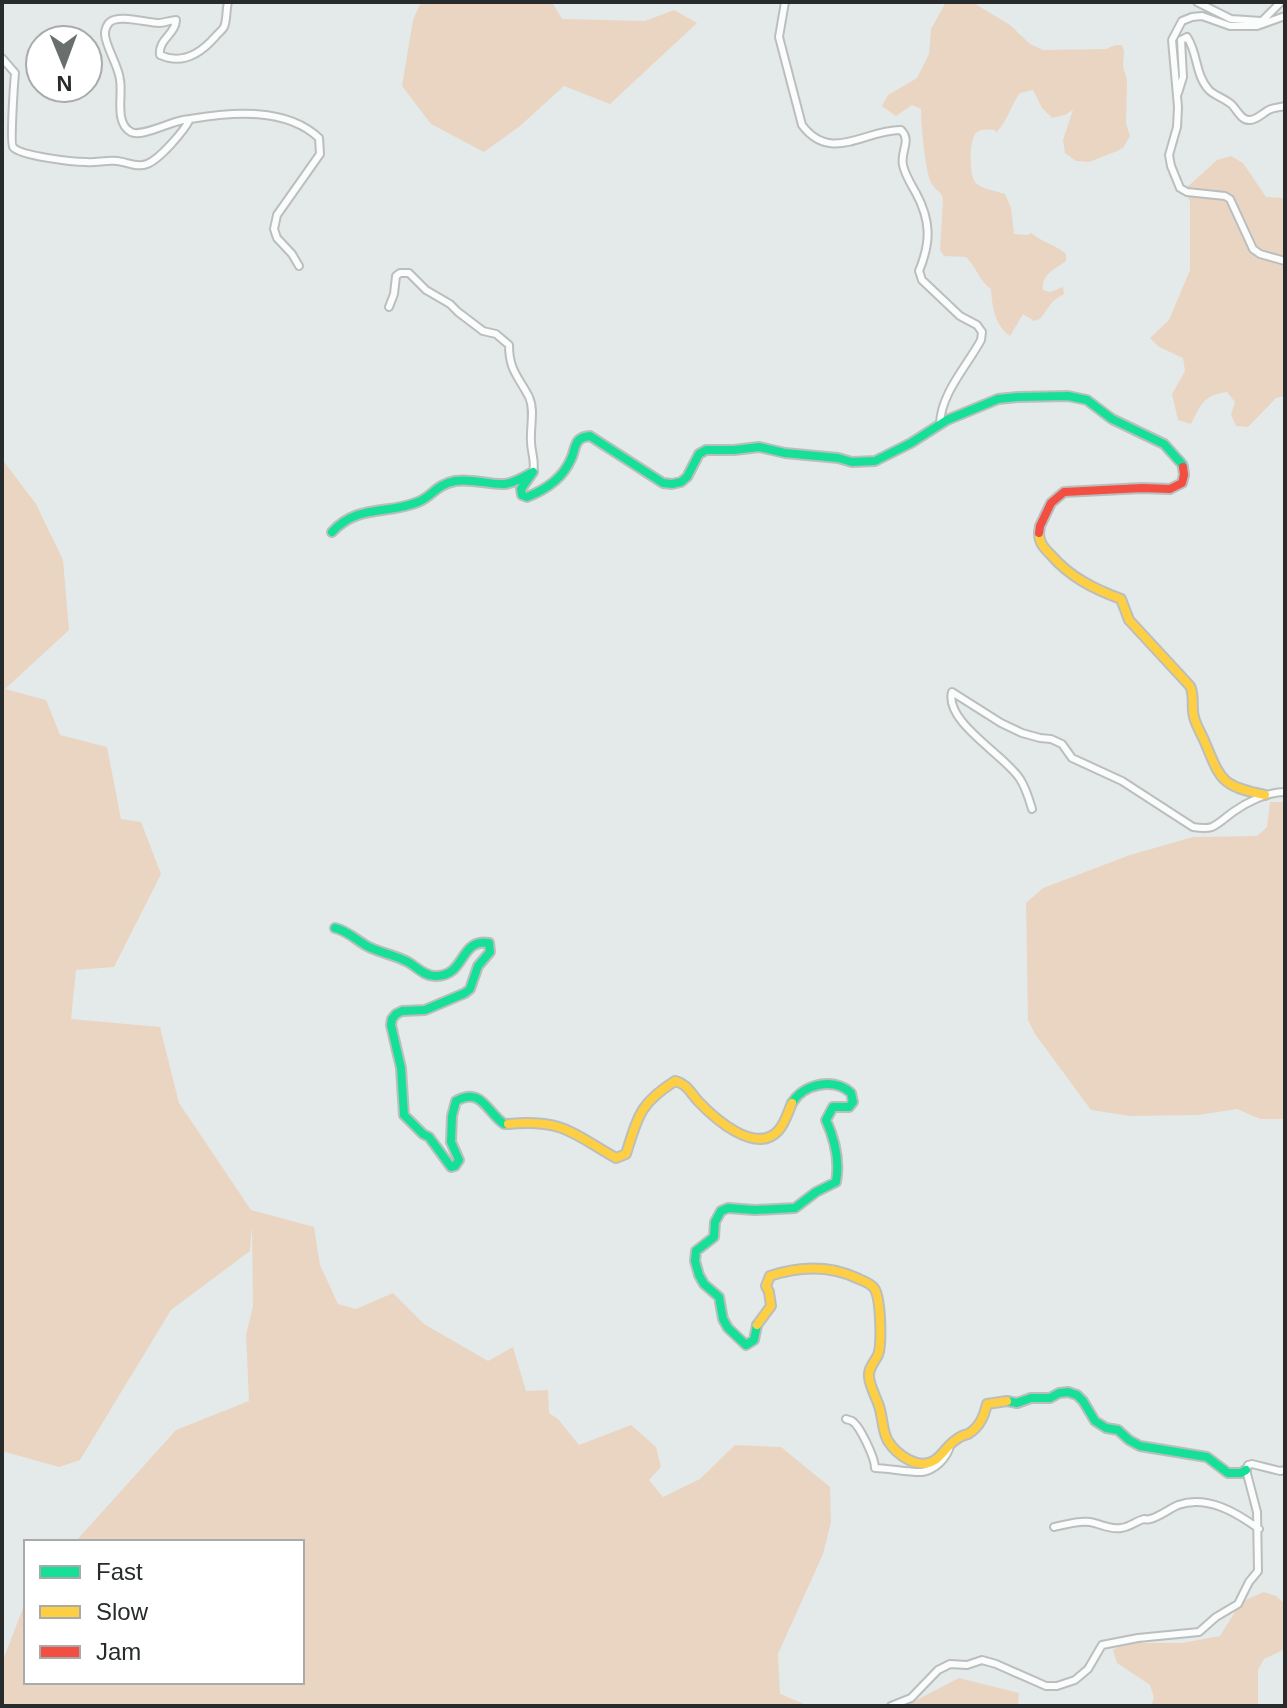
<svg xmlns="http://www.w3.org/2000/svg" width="1287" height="1708" viewBox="0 0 1287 1708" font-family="Helvetica,sans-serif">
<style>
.green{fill:#ead5c3}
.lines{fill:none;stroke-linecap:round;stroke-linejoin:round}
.street-casing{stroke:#babfbe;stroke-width:10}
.fast-casing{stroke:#babfbe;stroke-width:12}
.slow-casing{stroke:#babfbe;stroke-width:12}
.jam-casing{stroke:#babfbe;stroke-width:12}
.street{stroke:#fbfcfc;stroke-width:6}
.fast{stroke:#16e098;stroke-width:8}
.slow{stroke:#ffcf43;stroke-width:8}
.jam{stroke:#f24e42;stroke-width:8}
</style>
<rect width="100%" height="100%" fill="#e4eae9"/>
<path class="green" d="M421,2H552L562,19L645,21L674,10L697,23L610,104L564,86L520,126L484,152L431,124L402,86L413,20Z
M946,2H972L1010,25L1030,44L1043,50L1106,49L1115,45H1122L1124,51L1123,67L1127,80L1126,123L1130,136L1123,148L1117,151L1089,162L1076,161L1065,153L1063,140L1073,110L1065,115L1052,118L1042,108L1033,90L1020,93C1011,105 1007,122 996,133L995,130C988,130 982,128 976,133C969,140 969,174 975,182C981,189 996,191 1005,194L1011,208L1014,234L1028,235L1031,233C1043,243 1055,244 1066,254V261C1055,269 1041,275 1043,290L1050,292L1063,287L1064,294L1053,301L1040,319L1034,321L1023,314L1010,336C995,326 992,306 991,289C979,281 976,266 966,257L944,256L940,250L943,199C941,191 936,191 932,184C925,174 921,123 921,109L912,105L896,116L882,106L888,95L917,78L929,54L931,29Z
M1231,156L1243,163L1266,197L1285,198V396L1276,398L1248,427L1236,426L1231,415L1235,402L1227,392C1203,395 1201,405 1191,424L1178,420L1172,394L1185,371L1183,358L1159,347L1150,338L1169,320L1190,270V201L1184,190L1217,160Z
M2,459L36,504L63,560L69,630L5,689L46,700L60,735L107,747L121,819L141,822L161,874L114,967L76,970L71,1019L160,1027L179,1103L251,1210L314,1227L320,1265L338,1304L356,1309L393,1293L424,1324L488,1361L513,1347L526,1391L548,1390L549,1413L558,1419L579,1445L631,1425L656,1447L661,1467L649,1480L663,1497L700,1479L735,1445L781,1447L830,1487L831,1522L823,1554L778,1654L780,1694L809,1706H2V1663L26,1600V1682H302V1542H75L176,1430L249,1401L246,1335L253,1306L252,1225L250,1251L171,1310L80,1460L59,1467L2,1451Z
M1270,802H1285V1119H1260L1237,1109L1198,1115L1130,1116L1091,1110L1035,1034L1028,1020L1026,903L1043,888L1130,855L1193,837L1257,836L1267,827Z
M1264,1592L1276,1596L1285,1604V1649L1264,1659L1258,1670V1706H1151L1154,1698L1150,1685L1117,1663L1113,1650L1124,1643H1182L1220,1636L1241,1602Z
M959,1678L1019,1693L1018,1706H905Z"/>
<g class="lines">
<g class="street-casing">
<path id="street" d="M785,2L779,37L802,125C831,164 866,129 901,130C912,141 900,151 903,165C905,175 911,184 916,193C931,221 931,242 919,271L922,280L960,316L977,325L982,332L981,340C967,366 941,393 940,424
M1197,2L1231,19L1261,21
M1285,16L1257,26H1230L1202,16L1192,17L1182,21L1172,40L1178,107L1177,127L1169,155L1171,166L1180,188L1187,192L1225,196L1230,199L1253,249L1260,254L1285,261
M1260,23L1281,2
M2,58L15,73C14,84 10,143 13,147C20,156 73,162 86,162C96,163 106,160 117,161C127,162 137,168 147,164C160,159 184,131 190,119C174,119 143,138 131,132C114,123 123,95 120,80C119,66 104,44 105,33C105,30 107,24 110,22C119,14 147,23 159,23C164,23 171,20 176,20C176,34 158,39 160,55C182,65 201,53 215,37C218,33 222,31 224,27C227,21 226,9 228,2
M1178,93L1183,77L1181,40L1187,37C1198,53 1195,75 1209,90C1215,96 1224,98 1231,104C1237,109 1241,121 1250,120C1256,120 1262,114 1267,111C1273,107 1278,108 1285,106
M190,119C232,112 286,107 319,138L320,154L277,215L274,229L277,238L292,254L299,266
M389,307L394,294L396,276L400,273H409L426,290L450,304L458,312L483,331L496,334L509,345C509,370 518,376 529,397C535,410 530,427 531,441C531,453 536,461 533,472
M1032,809C1029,799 1026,788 1020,779C1006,756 944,722 952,692L1001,723L1022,733L1040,738L1051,739L1062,744L1072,758L1122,781L1193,827C1199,828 1206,829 1212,827C1219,824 1226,817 1233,812C1247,802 1267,792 1285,792
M846,1419C848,1420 850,1420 852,1421C860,1426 875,1458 875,1468C886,1468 913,1473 922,1472C935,1470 947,1458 950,1446
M1054,1527C1065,1525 1078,1520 1090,1522C1101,1524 1110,1530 1121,1528C1130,1527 1136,1521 1144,1519C1146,1519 1148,1520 1150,1519C1159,1517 1169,1509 1178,1505C1207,1495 1236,1512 1259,1529
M891,1706L911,1698L938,1670L950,1664L967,1665L982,1660L996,1664L1046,1686H1057L1075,1680L1088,1669L1102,1645L1138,1638L1199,1632L1216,1617L1238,1604L1249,1582L1258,1571L1257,1512L1246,1470L1248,1465L1252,1464L1280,1471L1285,1470"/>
</g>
<g class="fast-casing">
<path id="fast" d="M332,532C358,504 386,515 418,502C433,496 435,485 455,481C472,478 488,485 505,484C515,483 524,477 533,472L521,489L522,495L527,497C545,490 563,478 571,459C574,454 574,446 578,441C582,436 585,437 590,436L663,483L672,484L681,482L687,477L699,454L706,450H734L759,447L785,453L838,458L852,462L875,461L911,443L947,420L998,399L1018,397L1068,396L1087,400L1112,419L1164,444L1182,464L1183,467
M335,928C348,931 356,940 367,946C380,953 395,955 408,962C417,967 424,976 435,976C466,977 459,938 489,943L490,952L478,966L470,989L465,993L425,1010L402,1011L396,1014L392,1019L391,1025L401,1068L404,1115L423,1134L429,1137L451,1167L455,1166L459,1160L451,1142L452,1116L456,1101C482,1087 486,1111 504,1124H508
M757,1325L754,1340L746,1345L728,1328L723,1319L719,1297L704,1284L699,1275L695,1261L696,1251L714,1237L715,1222L721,1211L728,1208L755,1210L795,1208L816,1192L836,1182C840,1161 835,1140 826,1120L833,1107H849L853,1102L851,1093C834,1077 803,1084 792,1103
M1007,1401L1017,1403L1031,1398H1050L1059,1393L1068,1392L1077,1395L1083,1401L1095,1421L1106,1428L1118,1430L1129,1440L1140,1446L1207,1457L1228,1473H1241L1246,1470"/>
</g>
<g class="slow-casing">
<path id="slow" d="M1039,533C1039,543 1044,548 1051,555C1070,577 1094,589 1121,599L1129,620L1190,686C1195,696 1191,706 1194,717C1196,725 1201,733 1204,740C1221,780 1220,786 1265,795
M508,1124C563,1119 572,1133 616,1158L626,1154C638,1116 640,1103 675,1081C687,1084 690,1092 698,1101C714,1118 755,1155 778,1131C785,1124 788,1112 792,1103
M757,1325L771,1306L769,1292L766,1286L770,1276C800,1266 830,1265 859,1279C864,1281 871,1284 874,1288C881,1297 882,1345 878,1355C874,1363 868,1368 869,1377C870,1387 876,1397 879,1406C883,1418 882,1431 888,1441C897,1455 919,1471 935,1460C943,1455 948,1444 957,1439C962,1435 962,1436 968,1434C980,1427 984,1416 987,1404L1007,1401"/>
</g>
<g class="jam-casing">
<path id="jam" d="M1039,533L1040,526L1051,503L1064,492L1142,488L1170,489L1182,483L1184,475L1183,467"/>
</g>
<use href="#street" class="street"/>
<use href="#fast" class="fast"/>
<use href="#slow" class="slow"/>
<use href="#jam" class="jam"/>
</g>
<rect width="1287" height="1708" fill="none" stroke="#272b2b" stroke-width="8"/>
<rect x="24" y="1540" width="280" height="144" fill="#ffffff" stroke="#a9aaaa" stroke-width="2"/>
<rect x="40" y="1566" width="40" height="12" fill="#16e098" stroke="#a9aaaa" stroke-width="2"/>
<text x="96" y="1580" font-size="24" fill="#272b2b">Fast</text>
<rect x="40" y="1606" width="40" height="12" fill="#ffcf43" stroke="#a9aaaa" stroke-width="2"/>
<text x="96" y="1620" font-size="24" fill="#272b2b">Slow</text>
<rect x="40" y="1646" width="40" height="12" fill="#f24e42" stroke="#a9aaaa" stroke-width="2"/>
<text x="96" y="1660" font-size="24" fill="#272b2b">Jam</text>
<g transform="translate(64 64) rotate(179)"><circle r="38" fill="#ffffff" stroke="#a9aaaa" stroke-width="2"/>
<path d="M0-6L14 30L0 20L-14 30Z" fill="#696e6e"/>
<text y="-12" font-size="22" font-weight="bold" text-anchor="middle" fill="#272b2b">N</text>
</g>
</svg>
